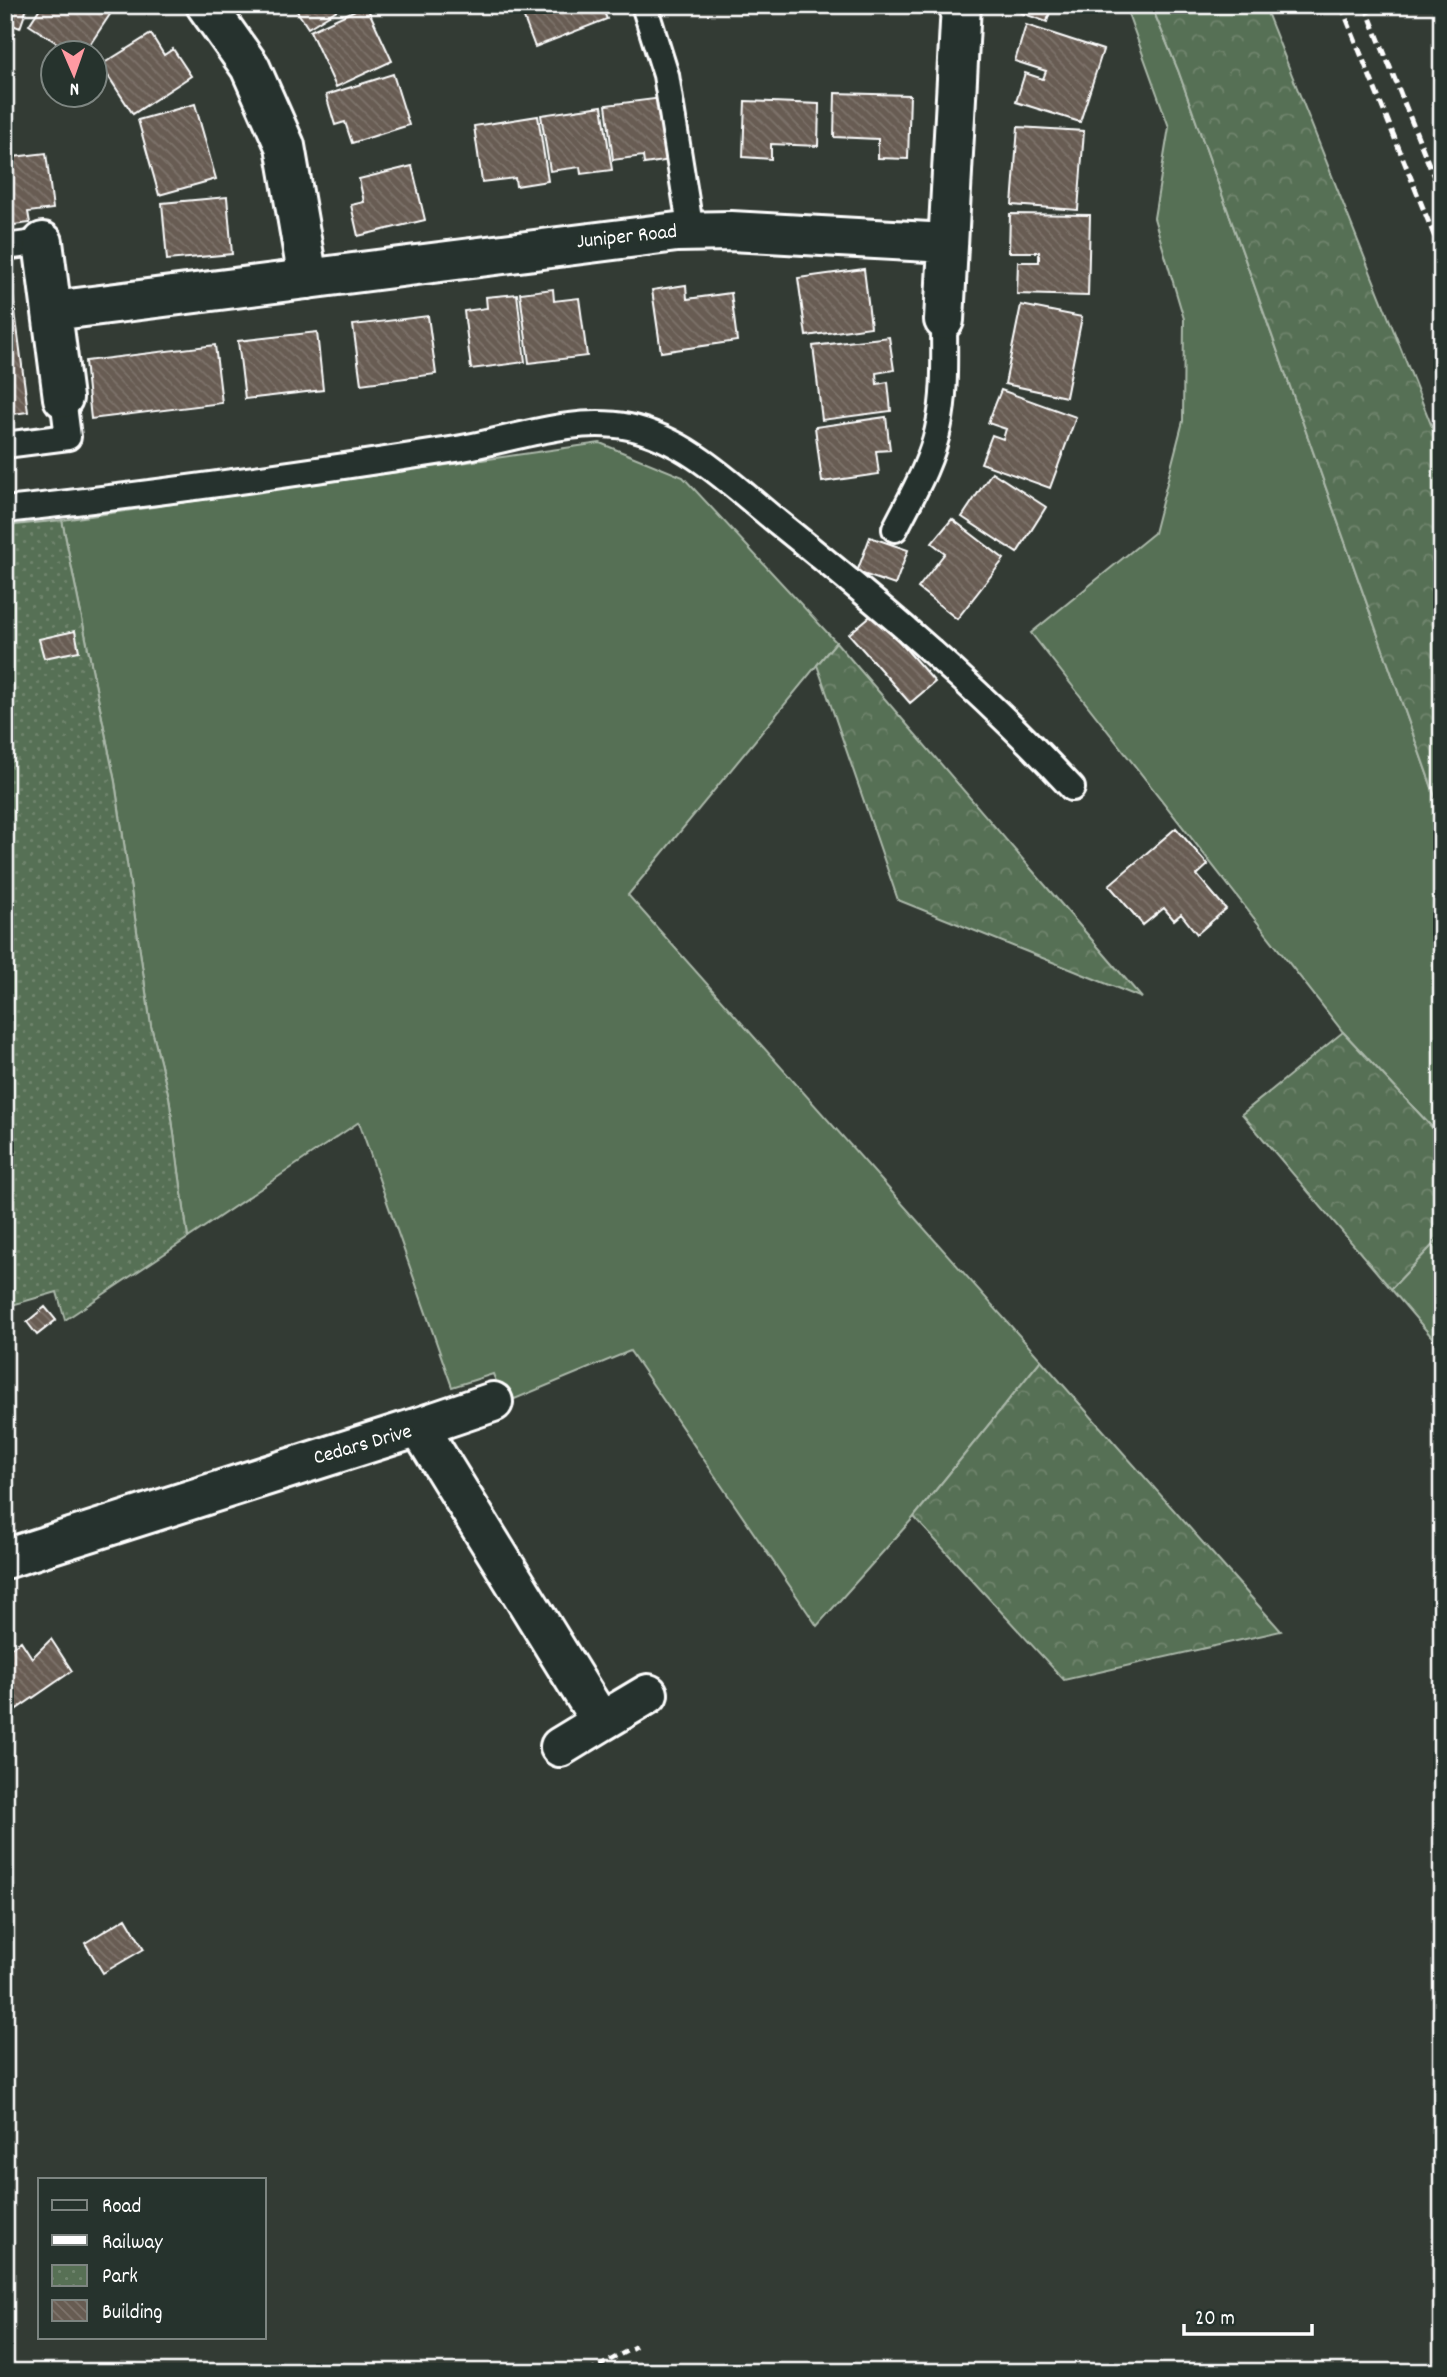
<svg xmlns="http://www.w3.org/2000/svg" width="1447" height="2377" viewBox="0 0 1447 2377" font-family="Dekko,sans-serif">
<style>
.grass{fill:#577055;stroke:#abb8aa;stroke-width:2}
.forest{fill:url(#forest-crowns);stroke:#abb8aa;stroke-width:2}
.park{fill:url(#park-dots);stroke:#abb8aa;stroke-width:2}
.building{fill:url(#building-back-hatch);stroke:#fff;stroke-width:2}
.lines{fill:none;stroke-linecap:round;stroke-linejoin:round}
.service-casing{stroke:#fff;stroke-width:30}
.minor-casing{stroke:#fff;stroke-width:44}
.path{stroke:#fff;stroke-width:4.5;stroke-dasharray:7 5;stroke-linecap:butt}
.service{stroke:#26332d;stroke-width:24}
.minor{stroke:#26332d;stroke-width:38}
.rail{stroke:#fff;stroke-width:5;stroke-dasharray:10 5;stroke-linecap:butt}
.labels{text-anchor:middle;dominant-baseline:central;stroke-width:7;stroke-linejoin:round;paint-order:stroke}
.street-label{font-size:21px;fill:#fff;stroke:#26332d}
</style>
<defs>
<pattern id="forest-crowns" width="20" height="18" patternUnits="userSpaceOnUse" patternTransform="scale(1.75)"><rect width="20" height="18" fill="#577055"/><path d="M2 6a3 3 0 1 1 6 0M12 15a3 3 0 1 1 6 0" fill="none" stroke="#70856e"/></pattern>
<pattern id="park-dots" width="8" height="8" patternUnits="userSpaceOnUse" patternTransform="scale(1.75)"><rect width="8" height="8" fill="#577055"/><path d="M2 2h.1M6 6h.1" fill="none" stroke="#70856e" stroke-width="1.8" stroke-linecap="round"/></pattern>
<pattern id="building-back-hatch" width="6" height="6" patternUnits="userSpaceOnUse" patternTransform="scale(1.75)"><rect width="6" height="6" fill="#675c52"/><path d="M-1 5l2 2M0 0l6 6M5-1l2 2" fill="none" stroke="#7e746c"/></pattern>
</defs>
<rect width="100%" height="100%" fill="#333b34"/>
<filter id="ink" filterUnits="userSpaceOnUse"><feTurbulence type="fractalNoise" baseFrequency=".0143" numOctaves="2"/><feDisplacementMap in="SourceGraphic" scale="14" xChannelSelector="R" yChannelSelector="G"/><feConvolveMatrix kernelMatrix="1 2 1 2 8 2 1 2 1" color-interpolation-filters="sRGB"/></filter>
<g filter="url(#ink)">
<path class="grass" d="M1125,5H1151L1178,70L1442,816V1138L1343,1032L1031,633L1154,533L1183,421L1184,319L1154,218L1169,127Z
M600,443L683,477L836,642L628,895L1041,1360L914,1517L817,1626L630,1351L505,1403L493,1374L452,1387L359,1122L188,1238L169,1097L151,1026L115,782L62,520Z
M1442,1235V1349L1391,1289Z"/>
<path class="forest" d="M1151,5H1264L1442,452V816L1178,70Z
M836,642L1142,998L898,900L817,665Z
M1343,1032L1442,1138V1235L1391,1289L1242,1114Z
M1041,1360L1281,1631L1064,1680L914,1517Z"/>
<path class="park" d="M62,520L115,782L151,1026L169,1097L188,1238L65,1320L57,1292L5,1307V526Z"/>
<path class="building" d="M5,5H28L20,28L5,22Z
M42,5H113L115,7L85,52H71L29,25Z
M293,5H345L308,28Z
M366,5L392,61L336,87L310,31Z
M519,5H601L607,19L535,47Z
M999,5H1052L1047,22Z
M1026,25L1103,50L1080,122L1016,102L1025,73L1043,79L1046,71L1015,61Z
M151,34L164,55L173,49L191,76L133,114L101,65Z
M393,74L409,125L352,143L345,122L335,125L326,95Z
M835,93L910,95L908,159L878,158V139L834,137Z
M662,98L671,160L644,164L643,156L613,160L606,105Z
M745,101L819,104L818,146L771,144V159L743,157Z
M195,104L216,179L159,195L138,120Z
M602,106L612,170L581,174L580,167L550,171L541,115Z
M538,116L548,181L516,186L515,178L482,182L474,126Z
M1018,127L1084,131L1078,210L1012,205Z
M46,153L53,209L28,212L30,223L5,226V158Z
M412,166L425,220L358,236L351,205L364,202L359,179Z
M227,197L232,254L167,260L162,203Z
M1010,214L1090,215L1088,296L1017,294L1018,262H1039V252H1009Z
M864,269L871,327L806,336L798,278Z
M5,280H11L28,412L5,415Z
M686,285L687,299L731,293L737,341L661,352L652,290Z
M553,289L554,301L579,298L587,356L529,363L520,293Z
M517,294L525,362L471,369L464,311L487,308L486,297Z
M1021,305L1082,317L1066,397L1005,384Z
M428,316L436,374L361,384L353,325Z
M317,332L323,390L245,399L238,341Z
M889,337L894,370L876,373L877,384L888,382L891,411L822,420L813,346Z
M215,345L222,403L91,419L85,361Z
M1001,390L1076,417L1050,488L981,463L992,435L1003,439L1006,429L988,423Z
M886,417L890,450L876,451L879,474L822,482L815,427Z
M992,472L1046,507L1017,553L962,517Z
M952,519L1004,559L957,619L918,588L945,553L932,543Z
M870,537L908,550L895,585L857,572Z
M874,613L935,682L910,703L849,634Z
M75,631L79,651L44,658L39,639Z
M1176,828L1208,865L1197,875L1226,909L1197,934L1181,914L1174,920L1164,908L1143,925L1109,885Z
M45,1307L56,1320L37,1335L27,1322Z
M51,1639L72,1671L5,1717V1652L21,1641L32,1658Z
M126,1918L144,1949L103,1973L85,1943Z"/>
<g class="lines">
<g class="service-casing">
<path id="service" d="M644,5L666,75L691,232
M5,247L43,242
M5,445L68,437L63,398
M5,510C154,494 302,473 450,450C507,442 571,415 629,427C689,440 734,487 780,524C883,607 982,691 1072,788
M895,529C911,497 931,464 938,429C946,393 944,356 944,320"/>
</g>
<g class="minor-casing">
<path id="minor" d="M206,5L250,67L285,146L308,279
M43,242L63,398
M53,311L677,232L731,231L947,243
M944,320L961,5
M419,1427L493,1402
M5,1559L419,1427L601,1722L648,1694
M560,1747L601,1722"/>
</g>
<path class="path" d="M589,2372L636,2346"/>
<use href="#service" class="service"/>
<use href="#minor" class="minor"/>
<path class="rail" d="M1341,5L1442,255
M1365,5L1442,197"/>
</g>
</g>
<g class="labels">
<g class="street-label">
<text transform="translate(627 238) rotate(-6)">Juniper Road</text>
<text transform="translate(363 1446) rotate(-16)">Cedars Drive</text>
</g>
</g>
<rect width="1447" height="2377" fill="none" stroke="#26332d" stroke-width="28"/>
<rect x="14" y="14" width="1419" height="2349" fill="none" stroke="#fff" stroke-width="2.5" filter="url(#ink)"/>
<rect x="38" y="2178" width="228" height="161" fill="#26332d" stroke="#7d8581" stroke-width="2"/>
<rect x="52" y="2200" width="35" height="10" fill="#26332d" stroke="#7d8581" stroke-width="2"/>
<text x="102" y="2212" font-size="21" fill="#ffffff">Road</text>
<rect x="52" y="2235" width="35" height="10" fill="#ffffff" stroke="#7d8581" stroke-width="2"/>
<text x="102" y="2248" font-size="21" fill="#ffffff">Railway</text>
<rect x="52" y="2265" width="35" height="21" fill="url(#park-dots)" stroke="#7d8581" stroke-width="2"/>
<text x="102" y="2282" font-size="21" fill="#ffffff">Park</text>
<rect x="52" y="2300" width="35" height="21" fill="url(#building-back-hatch)" stroke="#7d8581" stroke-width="2"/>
<text x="102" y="2318" font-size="21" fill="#ffffff">Building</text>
<g transform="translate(74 74) rotate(178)"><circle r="33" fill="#26332d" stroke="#7d8581" stroke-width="2"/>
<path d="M0-5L12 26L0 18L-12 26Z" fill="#ff9aa2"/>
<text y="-10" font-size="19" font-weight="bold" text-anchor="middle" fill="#ffffff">N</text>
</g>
<path d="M1184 2324v10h128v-10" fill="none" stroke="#ffffff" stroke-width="3.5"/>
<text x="1195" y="2324" font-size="21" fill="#ffffff" stroke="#26332d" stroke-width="5" paint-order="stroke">20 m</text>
</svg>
